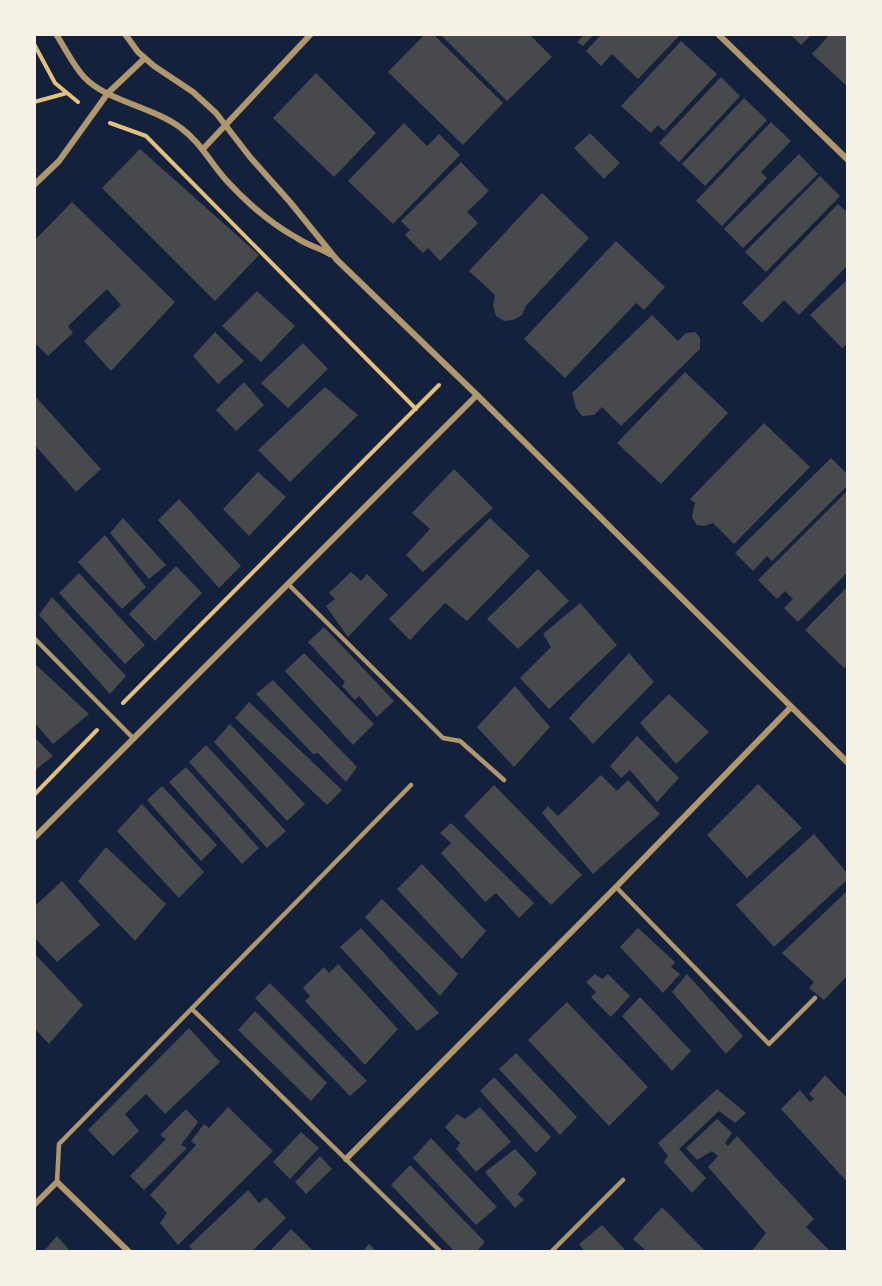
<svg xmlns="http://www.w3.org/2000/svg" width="882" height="1286" viewBox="0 0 882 1286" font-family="'Golos Text',sans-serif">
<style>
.building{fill:#48494c}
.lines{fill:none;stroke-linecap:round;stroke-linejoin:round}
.path{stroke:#e5c07b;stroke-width:4}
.service{stroke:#b1986c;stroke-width:4.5}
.minor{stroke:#b1986c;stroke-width:6}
</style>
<rect width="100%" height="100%" fill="#14213d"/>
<path class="building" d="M425,34H433L503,103L463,145L388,72Z
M440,34H529L552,57L507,101Z
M585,34H594L583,46L577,42Z
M602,34H678L679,36L638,79L612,54L601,66L586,51Z
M790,34H812L801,45Z
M830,34H848V87L812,54Z
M681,41L717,74L664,131L658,125L651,133L621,106Z
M316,73L376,133L334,177L273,118Z
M721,77L740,96L679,162L659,143Z
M744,98L767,120L705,186L682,164Z
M771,122L791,141L761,172L767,178L722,226L696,201Z
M404,123L427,146L439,134L460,155L393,224L348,181Z
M590,133L620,163L604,179L574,148Z
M140,149L259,255L215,301L102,188Z
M799,154L818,174L743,248L724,229Z
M461,162L489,191L467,212L478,223L440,261L428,248L423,253L405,235L410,230L401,221Z
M820,176L840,196L766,272L745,252Z
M542,193L589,238L526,306L522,315L513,320L504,321L496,316L493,306L495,295L469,271Z
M72,202L175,302L111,371L84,341L121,305L107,289L68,326L73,333L48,356L34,342V241Z
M838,204L848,213V265L799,315L784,300L762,323L742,303Z
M616,241L665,287L644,310L636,303L565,378L524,339Z
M848,279V343L842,348L810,315Z
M257,291L295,326L261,362L222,326Z
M652,315L678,341L686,333L695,332L700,338V349L621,426L602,407L594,415L582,416L576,408L572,393Z
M215,332L244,361L218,384L193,356Z
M303,343L328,369L288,408L261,383Z
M685,372L728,413L661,484L617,443Z
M244,382L264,405L236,431L216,410Z
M325,387L358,415L290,482L258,450Z
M34,395L101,469L76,492L34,444Z
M764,423L810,467L734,544L713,523L705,526L697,525L692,517L695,503L690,499Z
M831,458L848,475V485L772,561L767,556L753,571L735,553Z
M454,469L493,508L423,572L406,555L430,529L412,513Z
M258,472L286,497L249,536L223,509Z
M848,490V572L798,622L784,608L793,599L785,591L777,599L758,580Z
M179,499L241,566L219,588L158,520Z
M123,518L166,565L149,579L110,533Z
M490,518L530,556L467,621L445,603L410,640L389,619Z
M105,535L146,587L122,609L78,562Z
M176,566L202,593L155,641L129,614Z
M538,569L569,601L518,649L487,619Z
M351,572L361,581L367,574L388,595L348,637L326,606L335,599L329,593Z
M79,573L145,645L125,664L59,593Z
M848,586V665L844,668L805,630Z
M52,597L126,676L110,694L39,615Z
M580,603L617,645L549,709L520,678L551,647L543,634Z
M324,627L394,701L377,717L359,696L355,700L342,686L345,682L308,642Z
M304,653L374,724L353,745L285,671Z
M629,653L654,682L593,744L569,718Z
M34,663L89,714L53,744L34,722Z
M273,680L357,767L346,782L318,753L313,754L256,694Z
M515,686L550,727L514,767L477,727Z
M669,694L709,732L676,764L640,723Z
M249,702L342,790L327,805L235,718Z
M230,724L305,804L287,821L214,742Z
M637,736L679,778L657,802L630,770L621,778L610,766Z
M34,737L53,756L34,771Z
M206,745L286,831L267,848L189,762Z
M186,767L259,848L242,864L169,782Z
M601,775L617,791L628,780L660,814L593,874L542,813L548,806L558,816Z
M758,784L802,828L747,878L707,835Z
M494,785L582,875L551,905L464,816Z
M162,786L217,845L201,861L147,800Z
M142,804L204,872L179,898L117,831Z
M451,823L534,903L519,918L496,893L485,902L441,853L451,843L440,833Z
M814,834L848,874V879L774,947L736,905Z
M106,847L166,904L135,941L78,881Z
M422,864L486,931L462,959L397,889Z
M62,881L100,925L57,962L34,937V907Z
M848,890V975L824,1000L809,988L814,982L782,953Z
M382,899L458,974L440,996L365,917Z
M361,928L439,1013L417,1031L340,947Z
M638,928L675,962L671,967L680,974L663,993L620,947Z
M34,953L83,1005L49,1044L34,1028Z
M338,964L398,1029L365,1065L305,1001L310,996L303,988L324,967L329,973Z
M595,974L602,979L608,974L630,996L611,1017L591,997L596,992L586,982Z
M687,974L743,1036L726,1054L672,992Z
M270,983L367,1081L350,1096L255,998Z
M640,997L691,1051L672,1071L622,1016Z
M567,1002L648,1087L609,1126L528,1040Z
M255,1011L327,1083L311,1101L238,1030Z
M189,1028L220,1062L165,1114L146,1094L125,1114L139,1131L113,1156L88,1130Z
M516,1053L577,1117L560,1135L499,1069Z
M825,1075L848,1099V1183L781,1109L800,1090L810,1102L814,1099L809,1094Z
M494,1077L551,1137L536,1153L480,1091Z
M717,1089L746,1113L735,1123L719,1111L679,1149L706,1178L692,1193L664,1162L668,1156L658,1143Z
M228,1107L273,1151L178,1245L160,1223L167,1213L150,1195L196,1145L191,1141L204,1124L209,1128Z
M480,1107L511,1142L476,1172L456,1149L460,1143L445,1127L457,1114L465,1119Z
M186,1109L198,1122L181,1145L187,1148L144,1190L130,1176L166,1139L160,1135Z
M717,1119L732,1133L725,1143L728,1146L737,1136L814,1219L806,1227L831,1252H751L766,1233L708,1167L718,1156L712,1151L697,1160L686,1148Z
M301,1132L319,1148L290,1179L273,1162Z
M431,1138L497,1207L476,1225L413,1158Z
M515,1149L537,1173L518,1194L524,1200L515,1208L485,1172Z
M320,1156L332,1169L306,1194L295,1182Z
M410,1165L485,1242L476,1252H455L391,1185Z
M248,1190L259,1203L266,1197L286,1218L251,1252H194L189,1246Z
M662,1207L706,1252H647L633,1239Z
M602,1225L627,1252H585L579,1244Z
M291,1229L314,1252H269Z
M57,1236L71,1252H43Z
M369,1244L377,1252H362Z"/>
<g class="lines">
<path class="path" d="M34,44L55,83L78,102
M34,102L67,93
M110,123L146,136L416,409
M123,703L439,385
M34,795L97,730"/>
<path class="service" d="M288,584L443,738L460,741L504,780
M34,638L134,739
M616,887L769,1044L815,998
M192,1009L441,1252
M57,1182L59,1144L411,785
M551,1252L623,1180"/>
<path class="minor" d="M56,34C65,48 73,65 84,77C106,101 154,107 181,128C200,142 210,162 226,180C247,203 270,223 297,238C307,245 319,248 330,254
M125,34L138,52L154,66L193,92L216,113L250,157L290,202L337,260L477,395L848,763
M718,34L848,160
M203,149L311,34
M34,185L59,161L108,93L145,58
M34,838L477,395
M346,1159L616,887L791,707
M34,1205L57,1182L129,1252"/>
</g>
<rect width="882" height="1286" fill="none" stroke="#f6f1e7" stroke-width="72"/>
</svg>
